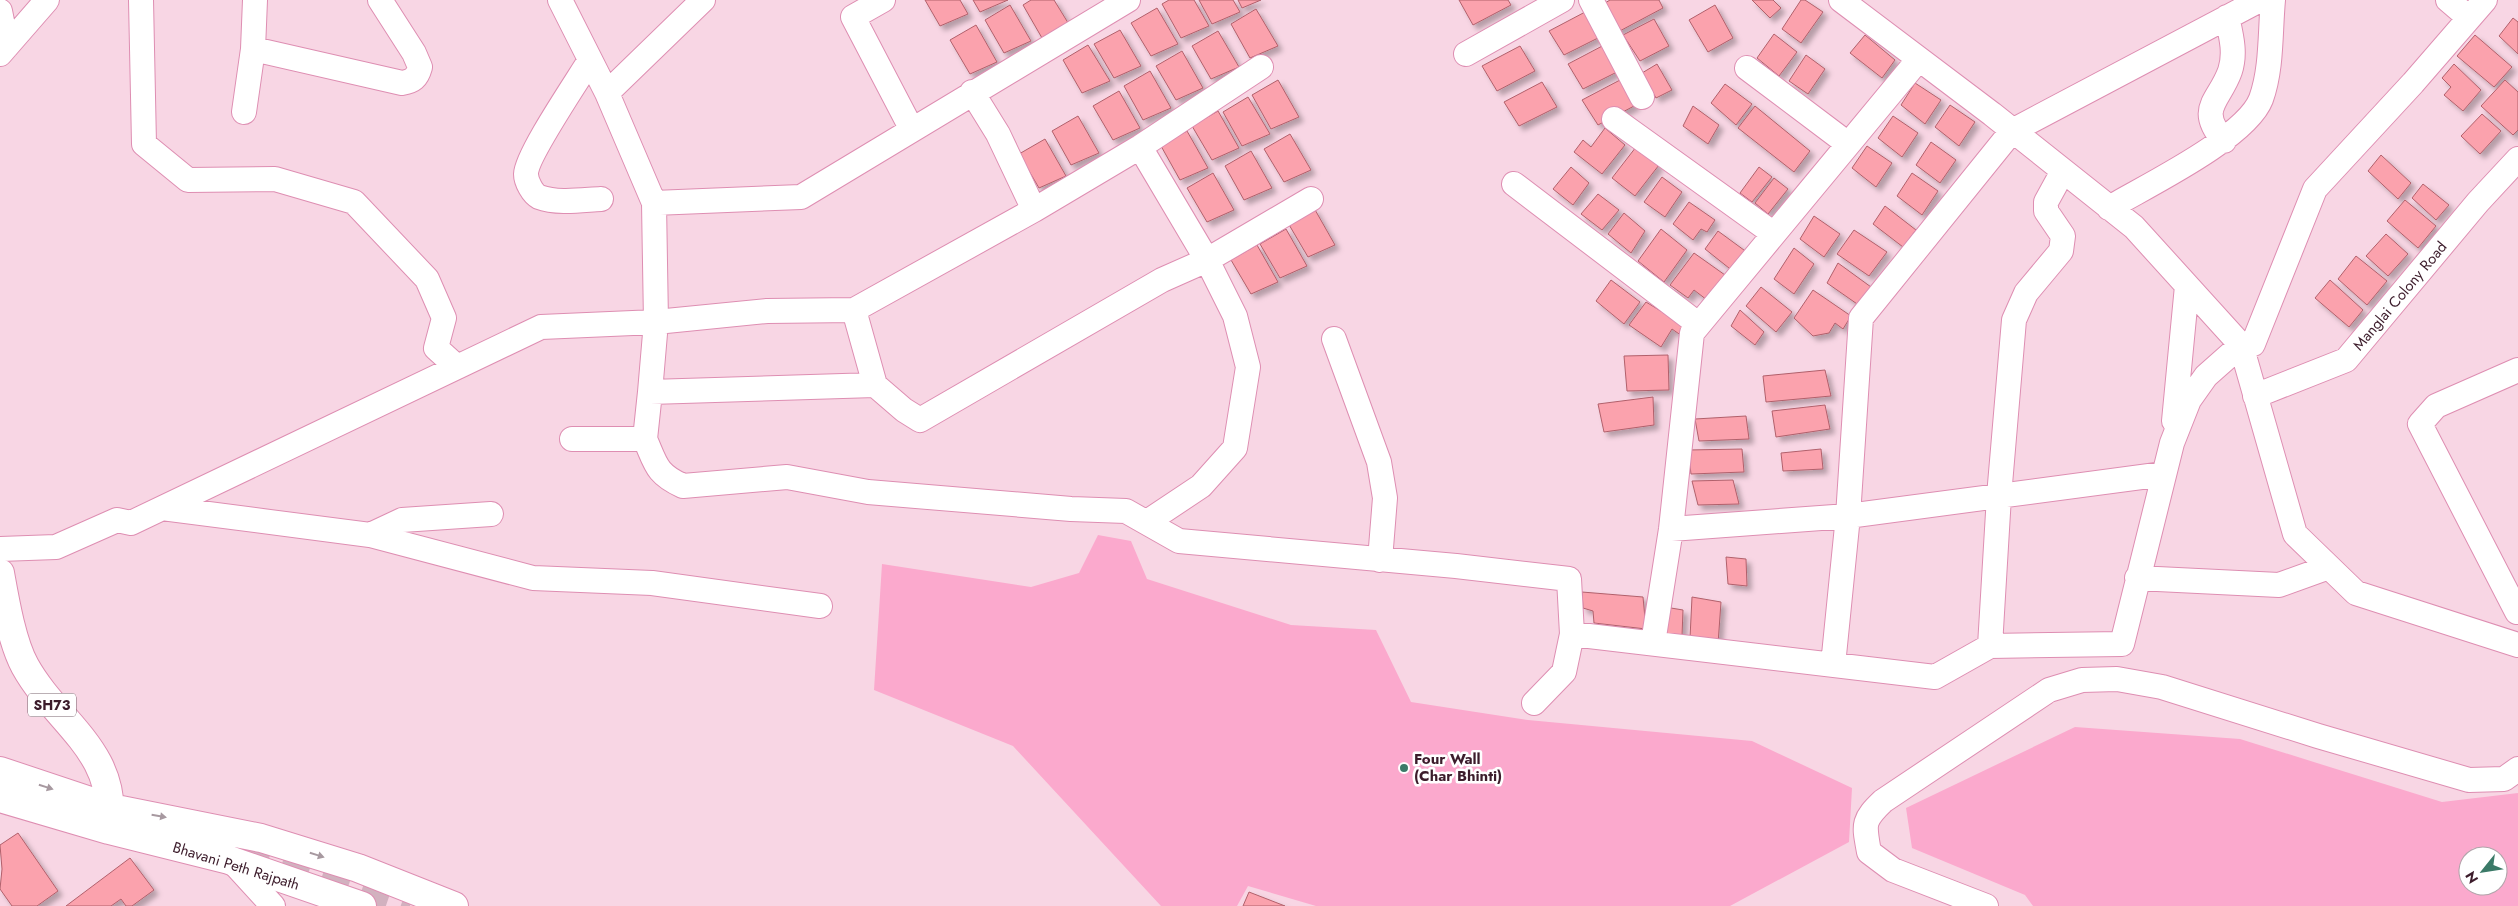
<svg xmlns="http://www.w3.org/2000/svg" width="2518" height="906" viewBox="0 0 2518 906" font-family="Jost,sans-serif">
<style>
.green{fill:#fba9cd;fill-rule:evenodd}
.building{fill:#fba2ad;stroke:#b1606b;filter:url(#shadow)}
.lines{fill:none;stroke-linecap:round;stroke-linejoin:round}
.major-tunnel{stroke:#d2b1bf;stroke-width:28;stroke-dasharray:28 14;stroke-linecap:butt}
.minor-casing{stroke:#de8eb2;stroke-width:26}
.major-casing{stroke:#de8eb2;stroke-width:30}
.minor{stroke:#fff;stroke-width:24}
.major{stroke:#fff;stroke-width:28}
.oneway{fill:#a799a0}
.poi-dot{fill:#3b7a68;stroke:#fff;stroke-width:2}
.labels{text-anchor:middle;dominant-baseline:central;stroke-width:5;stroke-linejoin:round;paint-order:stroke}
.shield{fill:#fff;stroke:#76606b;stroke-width:1}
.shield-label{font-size:14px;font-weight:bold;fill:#3c1c2b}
.street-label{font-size:15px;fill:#3c1c2b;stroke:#fff}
.poi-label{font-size:15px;font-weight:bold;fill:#3c1c2b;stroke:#fff;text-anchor:start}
</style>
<defs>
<filter id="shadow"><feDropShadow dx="4.5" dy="4.5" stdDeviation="2.5" flood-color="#0004"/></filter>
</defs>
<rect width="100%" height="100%" fill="#f8d6e4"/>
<path class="green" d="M1098,535L1131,541L1147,579L1291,625L1376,630L1411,702L1528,720L1752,741L1852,788L1849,842L1730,906H1316L1248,886L1237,906H1161L1013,746L874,690L882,564L1031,587L1079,573Z
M2075,727L2240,739L2442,802L2518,793V906H2033L2025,895L1912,848L1906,808ZM2468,856H2498V886H2468Z"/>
<path class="building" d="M925,0H960L968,14L940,26Z
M973,0H1008L980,12Z
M1031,0H1054L1070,26L1042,38L1023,5Z
M1169,0H1194L1209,26L1181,38L1162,4Z
M1199,0H1233L1240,12L1212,24Z
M1238,0H1261L1242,8Z
M1459,0H1508L1511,5L1473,25Z
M1610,0H1659L1663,8L1616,33L1600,6Z
M1752,0H1773L1781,8L1770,18Z
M1801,0H1805L1823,12L1801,43L1782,29Z
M1010,5L1031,41L1004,53L985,20Z
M1715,5L1733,38L1708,52L1689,20Z
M1157,8L1178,44L1151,56L1131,23Z
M1256,9L1278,46L1250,58L1231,24Z
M1587,11L1602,36L1564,55L1549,31Z
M2513,18L2518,22V54L2499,36Z
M1654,19L1669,46L1640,61L1623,35Z
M976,25L997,62L970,74L950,40Z
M1120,30L1141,66L1114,78L1094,44Z
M1218,31L1239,67L1211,79L1192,46Z
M1774,34L1797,52L1779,76L1757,58Z
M1865,35L1895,60L1882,78L1850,53Z
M2475,35L2512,67L2494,87L2457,56Z
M1606,44L1621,70L1583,89L1568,64Z
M1088,45L1110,81L1082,93L1063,60Z
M1520,46L1535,71L1497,91L1482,66Z
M1182,51L1203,88L1176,100L1156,66Z
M1806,55L1825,69L1808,94L1789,81Z
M1657,64L1672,90L1656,98L1642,73Z
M2454,64L2481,90L2463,111L2444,95L2451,87L2442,78Z
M1150,71L1171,108L1143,120L1124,86Z
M1278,80L1299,117L1271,129L1252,95Z
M1620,80L1636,105L1598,125L1582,100Z
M2505,80L2518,92V130L2513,135L2481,106Z
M1542,82L1557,107L1519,126L1504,102Z
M1915,83L1941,100L1925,124L1901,105Z
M1725,84L1752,104L1736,125L1711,103Z
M1119,91L1140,128L1113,140L1093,106Z
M1248,97L1270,134L1242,146L1223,112Z
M1950,105L1975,122L1959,146L1935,127Z
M1693,106L1719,125L1708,144L1683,126Z
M1755,106L1810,151L1794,172L1738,128Z
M1218,111L1239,148L1212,160L1192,126Z
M2482,114L2501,131L2480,154L2461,136Z
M1078,116L1099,153L1071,165L1052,131Z
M1893,116L1918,133L1902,157L1878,138Z
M1605,128L1625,145L1602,174L1574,152L1583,140L1591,147Z
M1187,131L1208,168L1180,180L1161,146Z
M1290,134L1311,170L1284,182L1264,149Z
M1045,139L1066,176L1039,188L1019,154Z
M1931,142L1956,160L1940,183L1916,165Z
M1867,146L1892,163L1876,187L1852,168Z
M1636,147L1659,165L1635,196L1612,178Z
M1251,151L1272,188L1244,200L1225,166Z
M2381,155L2411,183L2398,199L2368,171Z
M1571,167L1589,183L1573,205L1553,189Z
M1759,167L1772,177L1752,202L1740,193Z
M1213,173L1234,210L1207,222L1187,188Z
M1912,173L1938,191L1922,215L1897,196Z
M1662,177L1682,192L1665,217L1644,202Z
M1774,178L1788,189L1768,214L1755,203Z
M2423,184L2449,205L2436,220L2412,198Z
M1598,194L1619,210L1602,230L1581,214Z
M2405,200L2436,226L2418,248L2387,221Z
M1689,202L1715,220L1707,232L1701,229L1693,240L1673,224Z
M1885,206L1916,230L1903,247L1873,224Z
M1314,208L1335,245L1308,257L1288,223Z
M1624,213L1645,231L1631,253L1608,234Z
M1814,216L1840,234L1824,257L1800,239Z
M1286,229L1307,266L1280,278L1260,244Z
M1661,229L1687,250L1664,282L1638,261Z
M1854,230L1887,252L1869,276L1837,254Z
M1718,231L1748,253L1734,272L1705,249Z
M2386,234L2408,254L2388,276L2366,256Z
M1257,245L1278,282L1251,294L1231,260Z
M1794,248L1814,264L1794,294L1774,279Z
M1694,253L1725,275L1707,300L1694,290L1688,298L1670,285Z
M2356,256L2387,281L2367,305L2338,279Z
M1838,263L1871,287L1860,306L1827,283Z
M1611,280L1640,302L1624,324L1596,301Z
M2330,280L2363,310L2349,327L2315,298Z
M1761,287L1792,312L1776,332L1746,306Z
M1813,290L1851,316L1843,329L1835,323L1829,333L1813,336L1794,318Z
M1646,302L1687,327L1682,336L1672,329L1661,347L1629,325Z
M1740,310L1764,332L1755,345L1731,326Z
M1668,355L1669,390L1627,391L1624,356Z
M1825,370L1831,396L1766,402L1763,376Z
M1653,397L1654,425L1604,432L1598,404Z
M1825,405L1830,429L1776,437L1772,411Z
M1746,416L1749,439L1699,441L1695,419Z
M1742,449L1744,472L1691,474L1688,450Z
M1821,449L1823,469L1783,471L1781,453Z
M1733,480L1739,504L1698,505L1692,481Z
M1726,557L1746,559L1747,586L1728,584Z
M1582,592L1643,597L1646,629L1594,623L1593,611L1583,608Z
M1692,597L1721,602L1718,644L1690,638Z
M1665,607L1683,610L1682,636L1664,633Z
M18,833L58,891L37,906H12L0,889L2,869L0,845Z
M130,858L154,890L132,906H126L121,899L111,906H66Z
M1249,892L1285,906H1243Z"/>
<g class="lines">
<path class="major-tunnel" d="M203,835L410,906"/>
<g class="minor-casing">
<path id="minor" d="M141,0L144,144L188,180L275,179L354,202L427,279L444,318L436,348L457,367
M560,0L607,93L654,203L656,322L767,311L854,310L1034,210L1140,147L1261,67
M883,0L853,17L912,130
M1591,0L1642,97
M1841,0L1992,114L2134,227L2241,345L2295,534L2356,593L2518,645
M2448,0L2469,18
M0,11L7,46
M253,49L402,83C413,81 417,78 420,67L414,53L380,0
M0,54L47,0
M1466,54L1562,0
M590,60C578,80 526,156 526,174C526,182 533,194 539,197C558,204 582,200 601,199
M1747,68L1848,144
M972,92L998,134L1034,210
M607,93L703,0
M244,112L253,49L255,0
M1614,119L1774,234
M2224,141C2196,108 2219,102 2230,71C2236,53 2231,35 2227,17
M1140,147L1207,260L1235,316L1248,367L1235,448L1201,486L1147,522
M1514,184L1698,324
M654,203L801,197L1128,0
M2109,208C2146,186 2246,138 2261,99C2272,69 2270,32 2273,0
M854,310L875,385
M1334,339L1379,462L1385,498L1380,560
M2255,396L2346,360L2478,202L2518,159
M2174,421L2187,286
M572,439H645L650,392L875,385L904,410L920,420L1162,280L1207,260L1311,199
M645,439C656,464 656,474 683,486L787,477L868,492L1071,509L1126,511L1179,541L1456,566L1569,579L1572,634L1935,677L1990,646L2122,644L2172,443L2189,400L2206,376L2241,345L2253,344L2315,189L2413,83L2485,0
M162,508L370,535L533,578L652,583L820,606
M1671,529L1848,516L2164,474
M370,535L402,520L491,514
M0,549L56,547L117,520L131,523L541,327L656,322L650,392
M2137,578L2279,585L2329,567
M2517,612L2420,424L2436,406L2518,370
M1653,643L1671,529L1692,333L1919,59
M1990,646L1999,496L2014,320L2026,293L2061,251L2063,236L2046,211V202L2063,171
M1833,665L1848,516L1861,318L2012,131L2260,0
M1534,703L1564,672L1572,634
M229,858L273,906
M1986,906L1893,870L1869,852C1864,824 1862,821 1883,801L2049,690L2082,680L2117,679L2162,687L2318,736L2469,780L2504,779L2518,769"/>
</g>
<g class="major-casing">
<path id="major" d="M0,573C5,601 12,642 25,666C56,722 117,751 109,823
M0,771L111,808L261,838L358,868L454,906
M0,798L109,830L229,860L362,906"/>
</g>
<use href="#minor" class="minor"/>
<use href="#major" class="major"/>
</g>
<defs><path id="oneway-solid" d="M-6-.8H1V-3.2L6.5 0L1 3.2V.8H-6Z" transform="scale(1.25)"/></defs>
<g class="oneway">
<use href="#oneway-solid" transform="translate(46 787) rotate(18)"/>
<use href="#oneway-solid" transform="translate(159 816) rotate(10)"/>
<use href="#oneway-solid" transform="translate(317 855) rotate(17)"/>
</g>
<circle class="poi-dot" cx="1404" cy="768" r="5"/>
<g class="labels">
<rect class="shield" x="28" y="693.5" width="48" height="23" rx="4"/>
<g class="shield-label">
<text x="52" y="705">SH73</text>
</g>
<g class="street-label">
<text transform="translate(2400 296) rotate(-50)">Manglai Colony Road</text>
<text transform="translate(236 866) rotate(17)">Bhavani Peth Rajpath</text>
</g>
<g class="poi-label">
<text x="1414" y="759">Four Wall<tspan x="1414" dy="17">(Char Bhinti)</tspan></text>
</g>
</g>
<g transform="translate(2483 871) rotate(240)"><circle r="24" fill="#ffffff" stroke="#b1a4aa"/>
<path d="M0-4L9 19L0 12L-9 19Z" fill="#3b7a68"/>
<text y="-8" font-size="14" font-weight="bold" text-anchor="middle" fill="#3c1c2b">N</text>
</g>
</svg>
